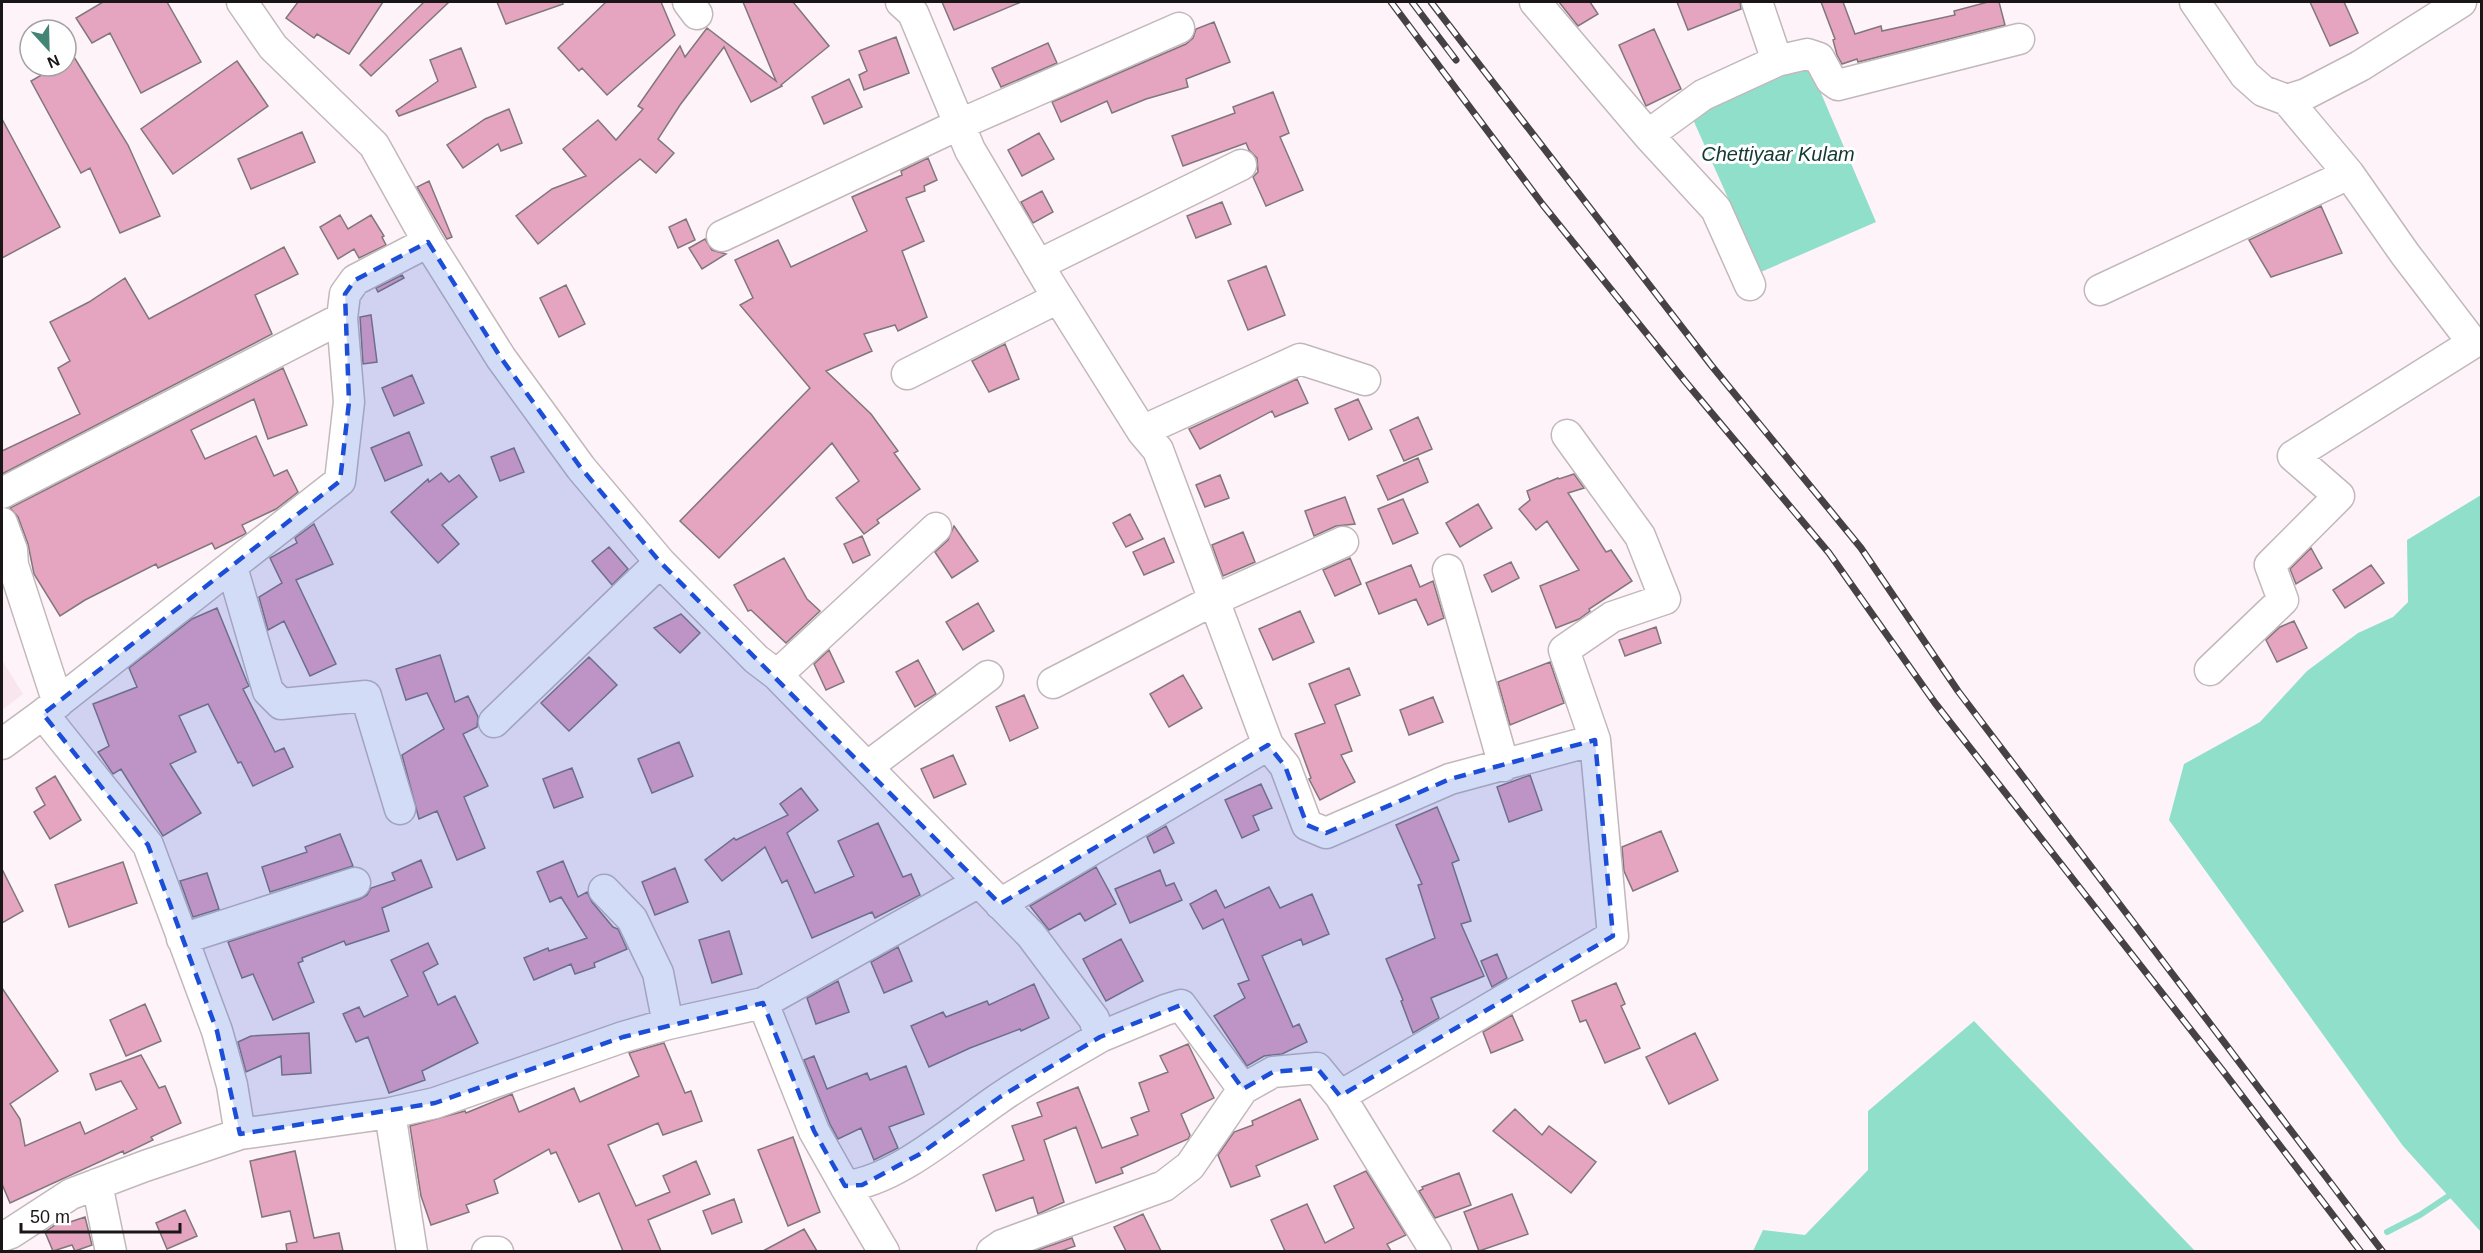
<svg xmlns="http://www.w3.org/2000/svg" width="2483" height="1253" viewBox="0 0 2483 1253" font-family="Arial,sans-serif">
<style>
.built{fill:#f8e5ed}
.water{fill:#90dfca}
.lines{fill:none;stroke-linecap:round;stroke-linejoin:round}
.stream{stroke:#90dfca;stroke-width:6}
.building{fill:#e5a5c1;stroke:#80777a;stroke-width:1.5}
.minor-casing{stroke:#c2b8bc;stroke-width:33}
.minor{stroke:#fff;stroke-width:30}
.rail-casing{stroke:#464142;stroke-width:7}
.rail{stroke:#fff;stroke-width:4.5;stroke-dasharray:14;stroke-linecap:butt}
.marked{fill:#1d4ed8;fill-opacity:0.2;stroke:#1d4ed8;stroke-width:4.5;stroke-dasharray:12 8;stroke-linejoin:round}
.labels{text-anchor:middle;dominant-baseline:central;stroke-width:6;stroke-linejoin:round;paint-order:stroke}
.water-label{font-size:20px;font-style:italic;fill:#143931;stroke:#fff}
</style>
<rect width="100%" height="100%" fill="#fef3f8"/>
<path class="built" d="M2,660L23,694L2,710Z"/>
<path class="water" d="M1809,65L1876,222L1761,272L1691,115Z
M2481,495V1232L2403,1146L2169,820L2184,764L2260,722L2307,671L2358,633L2393,617L2408,602L2407,540Z
M1974,1021L2195,1251H1753L1763,1230L1805,1235L1868,1170V1111Z"/>
<g class="lines">
<path class="stream" d="M2387,1232L2420,1215L2456,1191"/>
</g>
<path class="building" d="M103,2H167L201,62L141,93L110,33L92,43L76,18Z
M298,2H383L349,54L317,34L314,38L286,18Z
M424,2H449L371,76L360,65Z
M497,2H562L563,4L506,24Z
M606,2H661L675,35L607,95L582,68L579,71L558,48Z
M743,2H793L829,46L781,85L782,86L751,102L724,47L680,105L658,139L674,153L656,173L640,159L538,244L516,216L552,189L586,176L563,149L598,120L616,140L643,109L638,106L680,46L685,57L707,28L776,81Z
M942,2H1021L954,30Z
M1559,2H1590L1598,14L1578,26Z
M1677,2H1740L1741,9L1688,30Z
M1821,2H1843L1855,34L1881,26L1882,31L1955,15L1954,11L1988,2H1999L2005,25L1858,62L1857,59L1842,64L1837,55L1833,40L1835,39Z
M2310,2H2344L2358,33L2330,46Z
M1214,22L1230,62L1186,79L1188,87L1146,99L1112,113L1107,101L1061,122L1052,102L1186,44L1193,38L1196,29Z
M1654,29L1681,89L1646,106L1619,45Z
M896,37L909,73L864,90L859,75L867,71L859,51Z
M1048,43L1057,63L1001,87L992,68Z
M461,48L476,87L399,116L396,111L438,81L430,60Z
M74,57L128,145L160,216L120,233L90,168L81,173L31,81L57,66H66V61Z
M237,61L268,106L173,174L141,129Z
M849,79L862,107L824,124L812,97Z
M1273,92L1289,133L1280,137L1303,190L1266,206L1253,177L1258,172L1257,158L1249,150L1246,143L1183,166L1172,136L1235,113L1233,107Z
M509,109L522,143L501,151L498,144L463,168L447,145L485,119Z
M2,119L60,227L2,258Z
M302,132L315,162L251,189L238,159Z
M1039,133L1054,159L1022,176L1008,150Z
M928,158L937,180L924,186L925,191L906,198L924,241L902,251L927,317L898,331L895,325L864,334L872,351L826,371L871,414L898,451L894,453L920,489L877,520L879,523L864,534L836,498L859,481L832,443L719,558L680,521L810,388L740,305L753,298L735,260L778,240L791,267L867,231L852,197L902,175L901,171Z
M429,181L452,237L447,239L417,187Z
M1042,191L1053,212L1033,223L1021,202Z
M1222,202L1231,224L1196,238L1187,216Z
M2321,206L2342,253L2271,277L2249,240Z
M340,215L348,229L371,215L384,236L382,237L386,245L359,258L354,249L338,259L320,227Z
M686,219L695,240L678,248L669,227Z
M705,239L712,250L726,254L702,269L689,248Z
M284,247L298,274L255,295L272,334L2,474V451L80,414L58,368L70,361L50,322L89,302L125,278L149,319Z
M1266,266L1285,315L1248,330L1228,281Z
M402,275L404,278L378,292L376,288Z
M566,285L585,324L559,337L540,298Z
M371,315L377,362L363,364L360,317Z
M1005,344L1019,379L989,392L972,361Z
M283,368L307,425L268,439L254,399L191,430L205,459L256,436L274,476L287,470L298,492L276,509L242,525L246,533L243,535L215,549L212,543L158,568L156,564L85,600L60,616L34,574L28,544L18,517L10,508Z
M412,375L424,403L394,416L382,388Z
M1297,379L1308,403L1275,417L1272,411L1200,449L1189,429Z
M1358,399L1372,429L1349,440L1335,409Z
M1418,417L1432,449L1404,461L1390,430Z
M409,432L422,465L385,481L371,448Z
M514,448L524,472L500,481L491,457Z
M1418,458L1428,482L1388,500L1377,476Z
M441,473L449,482L459,475L477,497L442,525L459,544L438,563L391,512L428,479L429,482Z
M1574,474L1584,488L1568,493L1606,552L1611,550L1632,581L1589,609L1590,611L1579,619L1556,628L1540,586L1579,570L1547,521L1536,530L1519,509L1530,500L1527,491L1558,478L1559,479Z
M1220,475L1229,498L1205,507L1196,485Z
M1345,497L1355,524L1336,526L1314,536L1305,511Z
M1403,499L1418,533L1393,544L1378,509Z
M1478,504L1492,528L1460,547L1446,523Z
M1130,514L1143,539L1126,547L1113,523Z
M314,524L333,564L296,580L336,664L310,676L284,621L268,630L259,597L282,583L270,558L297,543L295,538Z
M954,526L978,561L952,578L935,552L948,540Z
M1243,532L1255,562L1223,576L1212,545Z
M862,536L870,555L853,563L844,544Z
M1164,538L1174,562L1144,575L1133,552Z
M609,547L628,569L612,585L592,561Z
M2311,548L2322,568L2296,584L2290,569Z
M784,558L807,599L820,611L786,643L751,610L748,611L734,585Z
M1350,558L1361,584L1335,596L1323,570Z
M1511,562L1519,578L1492,592L1484,575Z
M1411,565L1420,587L1433,581L1444,618L1428,625L1416,599L1379,614L1366,583Z
M2371,565L2384,583L2345,608L2333,590Z
M978,603L994,631L963,650L946,622Z
M217,608L247,682L249,686L243,689L275,752L284,748L293,767L253,786L241,762L238,763L208,704L179,716L196,752L170,764L201,813L163,836L121,769L113,774L98,752L109,746L93,704L137,687L129,668L192,619Z
M1300,611L1314,642L1273,660L1259,629Z
M681,614L700,633L680,653L654,628Z
M2294,621L2307,648L2277,662L2266,640L2280,627Z
M1656,627L1661,643L1625,656L1619,640Z
M829,650L844,682L826,690L814,664Z
M440,655L455,702L468,696L478,717L477,727L463,734L488,786L464,797L485,848L457,860L437,811L419,819L402,755L444,729L427,693L406,700L396,669Z
M589,657L617,685L569,731L541,703Z
M918,660L936,694L915,707L896,672Z
M1550,662L1564,703L1510,725L1498,682Z
M1349,668L1360,695L1335,705L1352,751L1341,755L1355,782L1320,800L1309,779L1311,778L1295,734L1325,723L1309,684Z
M1183,675L1202,708L1169,727L1150,694Z
M1024,695L1038,728L1010,741L996,707Z
M1433,697L1443,722L1409,735L1400,710Z
M679,742L693,776L652,793L638,759Z
M953,755L966,784L934,798L921,769Z
M572,768L583,797L554,808L543,779Z
M1530,775L1542,810L1509,822L1497,787Z
M55,776L81,820L50,839L34,812L45,805L36,788Z
M1261,784L1272,808L1253,816L1259,830L1242,838L1225,800Z
M801,788L818,810L787,833L815,893L854,876L838,841L878,823L903,877L911,874L920,895L875,918L872,912L812,938L787,880L782,883L765,847L722,881L705,860L734,838L736,840L788,815L780,804Z
M1437,807L1459,860L1452,863L1471,921L1461,924L1484,976L1431,998L1439,1018L1413,1033L1401,1001L1403,1000L1386,959L1435,938L1418,885L1422,884L1396,825Z
M1166,826L1174,843L1154,853L1147,837Z
M1661,831L1678,871L1633,891L1624,871L1622,847Z
M340,834L353,866L270,892L262,867L307,852L305,847Z
M421,860L432,887L382,908L389,931L346,945L344,941L302,958L303,961L298,963L314,1002L273,1020L253,974L242,978L228,942L360,899L367,895L371,888L395,880L392,873Z
M563,861L578,897L587,892L592,902L613,927L618,929L627,949L594,963L595,967L575,974L571,964L534,980L524,958L548,948L549,951L587,938L561,897L550,902L537,872Z
M123,862L137,903L69,927L55,885Z
M1096,867L1116,904L1085,921L1080,913L1049,930L1030,906Z
M675,868L688,902L655,915L642,882Z
M2,869L23,911L2,923Z
M1160,870L1166,886L1174,883L1182,900L1130,923L1115,889Z
M207,873L219,909L193,917L180,881Z
M1269,887L1280,908L1312,894L1329,934L1303,945L1301,939L1262,956L1293,1027L1299,1024L1307,1042L1282,1054L1264,1056L1247,1066L1214,1016L1245,998L1238,984L1249,980L1223,919L1203,929L1190,904L1216,890L1225,908Z
M729,931L742,974L712,983L699,940Z
M1121,939L1143,981L1106,1001L1083,959Z
M428,943L438,964L423,972L438,1005L455,996L478,1043L422,1071L425,1080L389,1093L368,1037L356,1042L343,1014L359,1007L364,1017L408,996L391,960Z
M898,947L912,981L884,993L871,962Z
M1497,954L1507,978L1492,987L1481,961Z
M838,981L849,1012L816,1024L807,998Z
M1616,983L1625,1004L1621,1006L1640,1048L1605,1063L1586,1020L1580,1022L1572,1001Z
M1034,984L1049,1018L1021,1031L1020,1029L970,1048L929,1067L911,1026L943,1012L946,1017L987,1001L989,1005Z
M2,988L58,1071L10,1104L20,1119L25,1146L80,1122L85,1134L137,1109L121,1081L96,1090L90,1074L141,1055L159,1088L165,1086L181,1123L151,1137L153,1140L124,1154L123,1151L10,1203L2,1184Z
M145,1004L161,1041L126,1056L110,1020Z
M1512,1015L1523,1040L1491,1053L1483,1032Z
M309,1033L311,1073L282,1075L281,1056L246,1072L238,1042L251,1036Z
M1695,1033L1718,1080L1669,1104L1646,1057Z
M664,1043L685,1093L691,1091L702,1121L663,1135L658,1123L608,1145L636,1206L670,1192L663,1176L696,1161L710,1194L648,1220L661,1251H623L599,1193L579,1202L556,1152L551,1154L549,1149L494,1180L498,1193L466,1205L469,1212L431,1225L421,1196L410,1126L465,1111L466,1113L512,1094L519,1112L574,1088L580,1102L639,1076L629,1053Z
M1188,1044L1214,1098L1181,1114L1190,1135L1188,1139L1121,1168L1123,1173L1096,1183L1076,1127L1044,1140L1064,1202L1038,1214L1033,1197L996,1211L983,1175L1024,1160L1012,1126L1042,1116L1037,1103L1078,1087L1102,1148L1138,1135L1131,1118L1149,1111L1139,1083L1168,1072L1160,1056Z
M814,1056L827,1089L867,1073L870,1080L906,1066L924,1114L889,1127L898,1148L874,1160L861,1128L838,1139L830,1124L804,1060Z
M1300,1099L1318,1139L1256,1166L1260,1176L1231,1187L1218,1155L1234,1132L1253,1125L1252,1121Z
M1515,1109L1542,1135L1549,1126L1596,1162L1571,1193L1493,1131Z
M793,1137L820,1212L788,1226L758,1150Z
M295,1151L314,1238L339,1233L343,1251H287L286,1244L297,1242L290,1211L262,1217L250,1161Z
M1366,1171L1406,1235L1387,1244L1391,1251H1285L1271,1220L1307,1204L1325,1243L1354,1228L1334,1186Z
M1459,1173L1471,1205L1435,1218L1419,1191L1423,1189L1422,1187Z
M1512,1194L1528,1234L1479,1251L1464,1212Z
M734,1199L742,1222L712,1234L703,1211Z
M185,1210L197,1236L167,1249L156,1223Z
M1143,1214L1161,1251H1126L1114,1227Z
M85,1217L92,1245L75,1251L72,1245L53,1251L45,1232L62,1220L64,1224Z
M804,1229L817,1251H763Z
M1072,1238L1075,1246L1061,1251H1035Z"/>
<g class="lines">
<g class="minor-casing">
<path id="minor" d="M688,2L697,14
M901,2L913,13L970,150L1049,283L1142,431L1158,450L1268,745
M1535,2L1648,135L1716,209L1750,285
M1757,2L1777,61
M2195,2L2245,75L2263,91L2287,100L2306,94L2360,66L2461,2
M1648,135L1703,95L1777,61L1807,54L1819,58L1831,80L1838,85L2019,39
M722,236L958,125L1179,28
M428,242L501,358L581,468L660,562L756,659L777,675L1031,935L1094,1019L1100,1037L1165,1010L1181,1005L1243,1089
M1038,265L1241,165
M2100,290L2349,174
M907,374L1058,298
M1142,431L1300,359L1365,380
M2,493L342,318
M2,523L12,550L13,565L58,703
M232,567L268,691L281,704L366,696L400,809
M1448,570L1504,766
M2210,670L2283,600L2270,565L2339,496L2293,456L2473,343L2405,254L2349,174L2287,100
M777,675L936,528
M1053,683L1214,600L1343,542
M494,722L660,562
M2,744L43,714
M867,767L988,676
M604,890L632,919L658,973L668,1024
M1000,904L1268,745L1285,766L1307,825L1326,833L1450,779L1595,740
M182,939L355,883
M763,1003L814,1131L845,1186C895,1182 957,1127 998,1099C1031,1076 1066,1057 1100,1037
M1340,1096L1613,936L1595,740L1564,650L1612,617L1665,599L1640,536L1567,435
M390,1113L412,1252
M240,1134L390,1113L435,1103L623,1037L668,1024L763,1003L979,882
M97,1184L111,1252
M845,1186L884,1252
M2,1236L11,1233L71,1194L145,1166L240,1134L232,1085L217,1031L148,845L43,714L340,481L349,402L342,318L345,294L355,280L428,242L374,145L273,47L242,2
M487,1252H498
M992,1252L1002,1245L1164,1186L1190,1166L1243,1089L1273,1072L1317,1068L1340,1096L1436,1252"/>
</g>
<use href="#minor" class="minor"/>
<g class="rail-casing">
<path id="rail" d="M1391,2L1543,205L1684,380L1829,553L1935,703L2223,1071L2361,1252
M1412,2L1456,60
M1431,2L1711,365L1861,548L1958,691L2383,1252"/>
</g>
<use href="#rail" class="rail"/>
</g>
<path class="marked" d="M428,242L501,358L581,468L660,562L1000,904L1268,745L1285,766L1307,825L1326,833L1450,779L1595,740L1613,936L1340,1096L1317,1068L1273,1072L1243,1089L1181,1005L1100,1037L1000,1097L920,1154L862,1185L845,1186L814,1131L763,1003L623,1037L435,1103L240,1134L217,1031L148,845L43,714L340,481L349,402L345,294L355,280Z"/>
<g class="labels">
<g class="water-label">
<text x="1778" y="154">Chettiyaar Kulam</text>
</g>
</g>
<rect width="2483" height="1253" fill="none" stroke="#1a1617" stroke-width="6"/>
<g transform="translate(48 48) rotate(158)"><circle r="28" fill="#ffffff" stroke="#a3a2a2" stroke-width="1.5"/>
<path d="M0-4.5L10 22L0 15L-10 22Z" fill="#438474"/>
<text y="-9" font-size="16" font-weight="bold" text-anchor="middle" fill="#1a1617">N</text>
</g>
<path d="M21 1223v9h159v-9" fill="none" stroke="#1a1617" stroke-width="3"/>
<text x="30" y="1223" font-size="18" fill="#1a1617" stroke="#ffffff" stroke-width="4.5" paint-order="stroke">50 m</text>
</svg>
